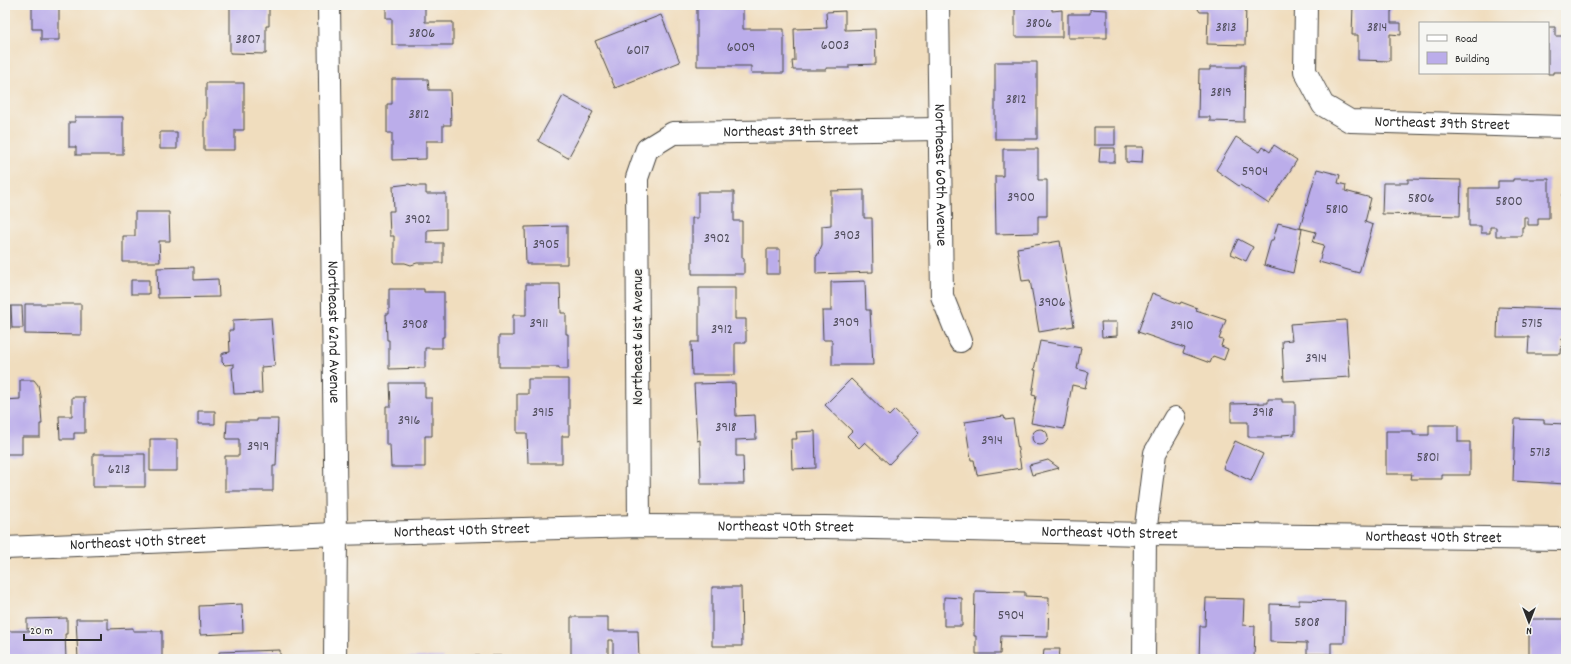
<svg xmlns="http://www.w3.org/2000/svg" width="1571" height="664" viewBox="0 0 1571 664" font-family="Dekko,sans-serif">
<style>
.building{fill:#bbadea}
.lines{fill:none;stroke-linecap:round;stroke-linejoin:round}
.minor-casing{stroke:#494641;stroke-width:24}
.tertiary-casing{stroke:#494641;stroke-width:24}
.minor{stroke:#fff;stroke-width:22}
.tertiary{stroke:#fff;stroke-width:22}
.labels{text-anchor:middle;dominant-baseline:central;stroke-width:3;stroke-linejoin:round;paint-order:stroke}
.number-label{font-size:14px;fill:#4f4c5b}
.street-label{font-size:16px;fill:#2b2b2b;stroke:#f6f6f2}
</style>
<rect width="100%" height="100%" fill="#f6f6f2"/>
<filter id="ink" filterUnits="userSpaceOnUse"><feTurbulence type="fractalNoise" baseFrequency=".025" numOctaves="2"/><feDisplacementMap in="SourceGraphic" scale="8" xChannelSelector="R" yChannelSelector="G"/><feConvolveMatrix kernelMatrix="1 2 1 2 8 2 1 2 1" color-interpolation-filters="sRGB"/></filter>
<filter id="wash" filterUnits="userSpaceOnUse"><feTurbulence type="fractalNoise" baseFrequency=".012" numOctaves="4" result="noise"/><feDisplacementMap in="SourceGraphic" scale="16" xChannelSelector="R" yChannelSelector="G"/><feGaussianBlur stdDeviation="0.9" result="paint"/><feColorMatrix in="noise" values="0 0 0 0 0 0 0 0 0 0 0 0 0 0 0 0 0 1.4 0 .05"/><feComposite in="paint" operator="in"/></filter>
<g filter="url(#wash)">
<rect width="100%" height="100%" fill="#f0ddbe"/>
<g id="blocks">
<path class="building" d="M32,5H59V40H41V29H32Z
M230,5H266V8H269V26H266V54L230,53Z
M386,5H425V22H453V45H392V18H386Z
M701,5H743V29H784V73H751V66H697V9L701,8Z
M1015,5H1052V11L1062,10V37H1015Z
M1198,5H1246L1245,45L1207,44L1208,12H1200L1198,9Z
M1353,5H1393L1392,11H1391V23H1401V35L1390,34V61L1358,60V35H1352Z
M1090,9L1107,10V38H1068V14H1090Z
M845,11V30L875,29L876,64L849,65V68H826V70H793L792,61H795L794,29L827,28L826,12Z
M661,15L680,62L615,88L595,41Z
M1548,27H1555V36H1566V72H1553V74H1548Z
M995,62H1037V139H995Z
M1241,65H1245L1244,122L1210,121V117H1198L1199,70H1210V67H1241Z
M392,79H428L429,90H450L451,125H443V141H426V159L392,160V133H387V104H392Z
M206,83H244V130H235V150H204V118H206Z
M563,96L593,112L568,158L538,141Z
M75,117H123V155H76V147H69V122H75Z
M1094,127H1115V145H1094Z
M160,132H177V149H160Z
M1236,137L1260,152L1263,147L1270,152L1274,145L1297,160L1269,204L1240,185L1239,186L1216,170Z
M1126,147H1143L1142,163L1126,162Z
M1100,148H1115V162H1099Z
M1003,149H1038V180H1047V216H1038V233L996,234L995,176H1003Z
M1317,169L1340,175L1338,183L1346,185L1345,191L1371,198L1365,222L1373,225L1359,273L1319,262L1324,245L1313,242L1316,232L1300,228Z
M1408,179L1461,180L1460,216L1382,214L1383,183H1408Z
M1513,179H1549V218H1538V225H1528V217H1524V227H1522V236H1496V227H1490V233H1481V226H1469V188H1498V181H1513Z
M409,184L415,186H426V194H446V229L427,230V243H443V263H417L411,265L405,263H394V236H390L389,211H394L393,186Z
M864,190V218H872L873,272L816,274V256H817L822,245V226L831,225V191Z
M698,192H734V221H742V258H744V274H692V218H698Z
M1563,194H1566V232H1563Z
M135,212H169L170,241H159L160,262H123V236H135Z
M1278,223L1302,229L1293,273L1264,265L1271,240H1273Z
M567,226V264H526L525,227Z
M1238,239L1253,247L1246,261L1231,254Z
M1060,241L1074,326L1039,332L1030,280L1022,281L1017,248Z
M767,249H780V274H767Z
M194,267V280L218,279L219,297L158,298L157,268Z
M131,280H149V294H131Z
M865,281L866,310H870L873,365H832V340H823L822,311H831V282Z
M526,284H560L561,313H566V334H568V369H559V367H499V336H513V315H526Z
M699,288H735V319H746V343H735V375H692L691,342H699Z
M389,289H424V292H444V337H442V348H425V368L389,369V340H387L386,314H389Z
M1152,293L1180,304L1181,302L1197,308L1196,310L1226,320L1219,339L1223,340L1221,346L1228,349L1224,360L1213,356L1210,363L1183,353L1185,348L1138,332Z
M25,304H81V335L25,334Z
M5,306H10V329H5Z
M11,306H22L23,328H12Z
M1498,307L1562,309V311H1566V339H1562L1561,354H1528L1529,337H1497Z
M271,318L275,366L261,367L262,393L234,394L232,368L234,367V364L225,365L222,362V354L224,353L230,352L229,330H233V320Z
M1346,320L1350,377L1284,381L1282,341L1292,340L1290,324Z
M1101,322H1117V336L1102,337Z
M1040,341L1081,348L1077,369L1089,372L1085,388L1072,385L1064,429L1031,423L1036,396L1032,395L1036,370H1034Z
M528,379H569V436H562V463H528L527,433H517V394H528Z
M851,379L889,416L895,410L919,433L889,464L865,442L859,448L847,436L852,431L825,405Z
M20,380H34L38,385L40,395L42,424H40V437H22V454H5V400L20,399Z
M390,383H425V398H432V436H425V467H391L390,445H386V406H391Z
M735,383L736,416L755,415L756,439L736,440V456H743L744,484H701L700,440L697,441L694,384Z
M72,397H85V433H74V439H60L59,416H72Z
M1268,399H1282V402H1295V434L1282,435V437H1248V422H1231V404L1268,403Z
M198,411H215V424H198Z
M1004,416L1005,420L1013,419L1021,468L977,475L974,460H971L965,422Z
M257,419H278L276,466H273V491H225V456H239V439H226L227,421H257Z
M1515,419L1544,420V423L1566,424V484L1513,481Z
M1429,425H1458V442H1470V475H1442V479H1411L1412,474H1386V431H1413V435H1429Z
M1032 437a8 8 0 1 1 16 0a8 8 0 1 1-16 0Z
M815,431L816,468L792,469L791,439H797L796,432Z
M150,439H177V471H150Z
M1235,441L1263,454L1251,481L1223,468Z
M93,454H145V487H93Z
M1048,460L1059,468L1032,475L1029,465Z
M712,587H741L742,646H712Z
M975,591L1025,592V596L1049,597L1048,637L1001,636L1000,654H976V636H974Z
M944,597L962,598V626H944Z
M1206,598L1244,599L1243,625L1255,626L1254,659H1199L1200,626H1205Z
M1299,600L1345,601L1344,643H1331V654H1307V643L1270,642V604L1299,605Z
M242,604L243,633L200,635L199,606Z
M571,617H608V631H638L639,659H613V640H608V658H571Z
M67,618V634H65L66,659H5V631H35V628L27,629V619Z
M76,619H108V629L133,628V631H162V659H78Z
M1529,619H1565V659H1529Z
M1044,649H1060L1059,659H1043Z
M280,650V659H219V652Z
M469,656H509V659H469Z
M401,657H443V659H401Z"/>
</g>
</g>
<g filter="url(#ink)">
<use href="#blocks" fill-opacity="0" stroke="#494641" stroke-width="1"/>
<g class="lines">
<g class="minor-casing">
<g id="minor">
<path id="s1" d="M329,5L336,534L335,659"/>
<path id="s2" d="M938,5L942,296L960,341"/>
<path id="s3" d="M1306,5L1305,71L1323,105L1350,121L1566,127"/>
<path id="s4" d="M639,526L637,178L647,149L673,133L939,129"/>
<path d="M1144,659L1145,534L1155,453L1175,418"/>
</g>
</g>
<g class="tertiary-casing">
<g id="tertiary">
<path id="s5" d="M5,548L336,534L639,526L825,527L1145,534L1566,539"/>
</g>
</g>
<use href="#minor" class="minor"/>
<use href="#tertiary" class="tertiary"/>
</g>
</g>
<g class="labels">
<g class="number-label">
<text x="1039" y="24">3806</text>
<text x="1226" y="28">3813</text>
<text x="1377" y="28">3814</text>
<text x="422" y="34">3806</text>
<text x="248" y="40">3807</text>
<text x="835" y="46">6003</text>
<text x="741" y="48">6009</text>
<text x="638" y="51">6017</text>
<text x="1221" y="93">3819</text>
<text x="1016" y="100">3812</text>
<text x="419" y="115">3812</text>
<text x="1255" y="172">5904</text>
<text x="1021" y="198">3900</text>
<text x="1421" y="199">5806</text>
<text x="1509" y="202">5800</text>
<text x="1337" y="210">5810</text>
<text x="418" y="220">3902</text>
<text x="847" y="236">3903</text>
<text x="717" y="239">3902</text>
<text x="546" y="245">3905</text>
<text x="1052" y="303">3906</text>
<text x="846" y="323">3909</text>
<text x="539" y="324">3911</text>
<text x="1532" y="324">5715</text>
<text x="415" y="325">3908</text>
<text x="1182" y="326">3910</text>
<text x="722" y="330">3912</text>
<text x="1316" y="359">3914</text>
<text x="543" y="413">3915</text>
<text x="1263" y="413">3918</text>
<text x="409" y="421">3916</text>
<text x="726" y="428">3918</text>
<text x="992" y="441">3914</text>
<text x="258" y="447">3919</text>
<text x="1540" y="453">5713</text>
<text x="1428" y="458">5801</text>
<text x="119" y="470">6213</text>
<text x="1011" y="616">5904</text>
<text x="1307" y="623">5808</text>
</g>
<g class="street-label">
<text stroke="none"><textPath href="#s3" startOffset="228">Northeast 39th Street</textPath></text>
<text stroke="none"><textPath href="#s4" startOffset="527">Northeast 39th Street</textPath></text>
<text stroke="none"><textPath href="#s2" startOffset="170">Northeast 60th Avenue</textPath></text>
<text stroke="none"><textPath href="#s1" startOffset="327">Northeast 62nd Avenue</textPath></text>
<text transform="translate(638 337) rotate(-90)">Northeast 61st Avenue</text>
<text stroke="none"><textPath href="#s5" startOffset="781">Northeast 40th Street</textPath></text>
<text stroke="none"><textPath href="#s5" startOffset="457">Northeast 40th Street</textPath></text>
<text stroke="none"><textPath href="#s5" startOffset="1105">Northeast 40th Street</textPath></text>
<text stroke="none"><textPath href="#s5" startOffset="1429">Northeast 40th Street</textPath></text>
<text stroke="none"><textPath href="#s5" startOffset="133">Northeast 40th Street</textPath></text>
</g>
</g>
<rect width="1571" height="664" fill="none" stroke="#f6f6f2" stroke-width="20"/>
<rect x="1419" y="22" width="130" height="52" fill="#f6f6f2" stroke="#a5a5a2"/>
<rect x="1427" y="35" width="20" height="6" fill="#ffffff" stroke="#a5a5a2"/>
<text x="1455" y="42" font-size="12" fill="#2b2b2b">Road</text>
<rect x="1427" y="52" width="20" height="12" fill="#bbadea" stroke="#a5a5a2"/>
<text x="1455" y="62" font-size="12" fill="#2b2b2b">Building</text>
<g transform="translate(1529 622) rotate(180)" stroke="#f6f6f2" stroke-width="3" paint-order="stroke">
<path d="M0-3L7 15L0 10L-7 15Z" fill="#2b2b2b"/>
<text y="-6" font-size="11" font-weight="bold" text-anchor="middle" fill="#2b2b2b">N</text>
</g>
<path d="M24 634v6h77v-6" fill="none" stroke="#2b2b2b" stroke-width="2"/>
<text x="30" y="634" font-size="12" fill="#2b2b2b" stroke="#f6f6f2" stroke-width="3" paint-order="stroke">20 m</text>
</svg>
